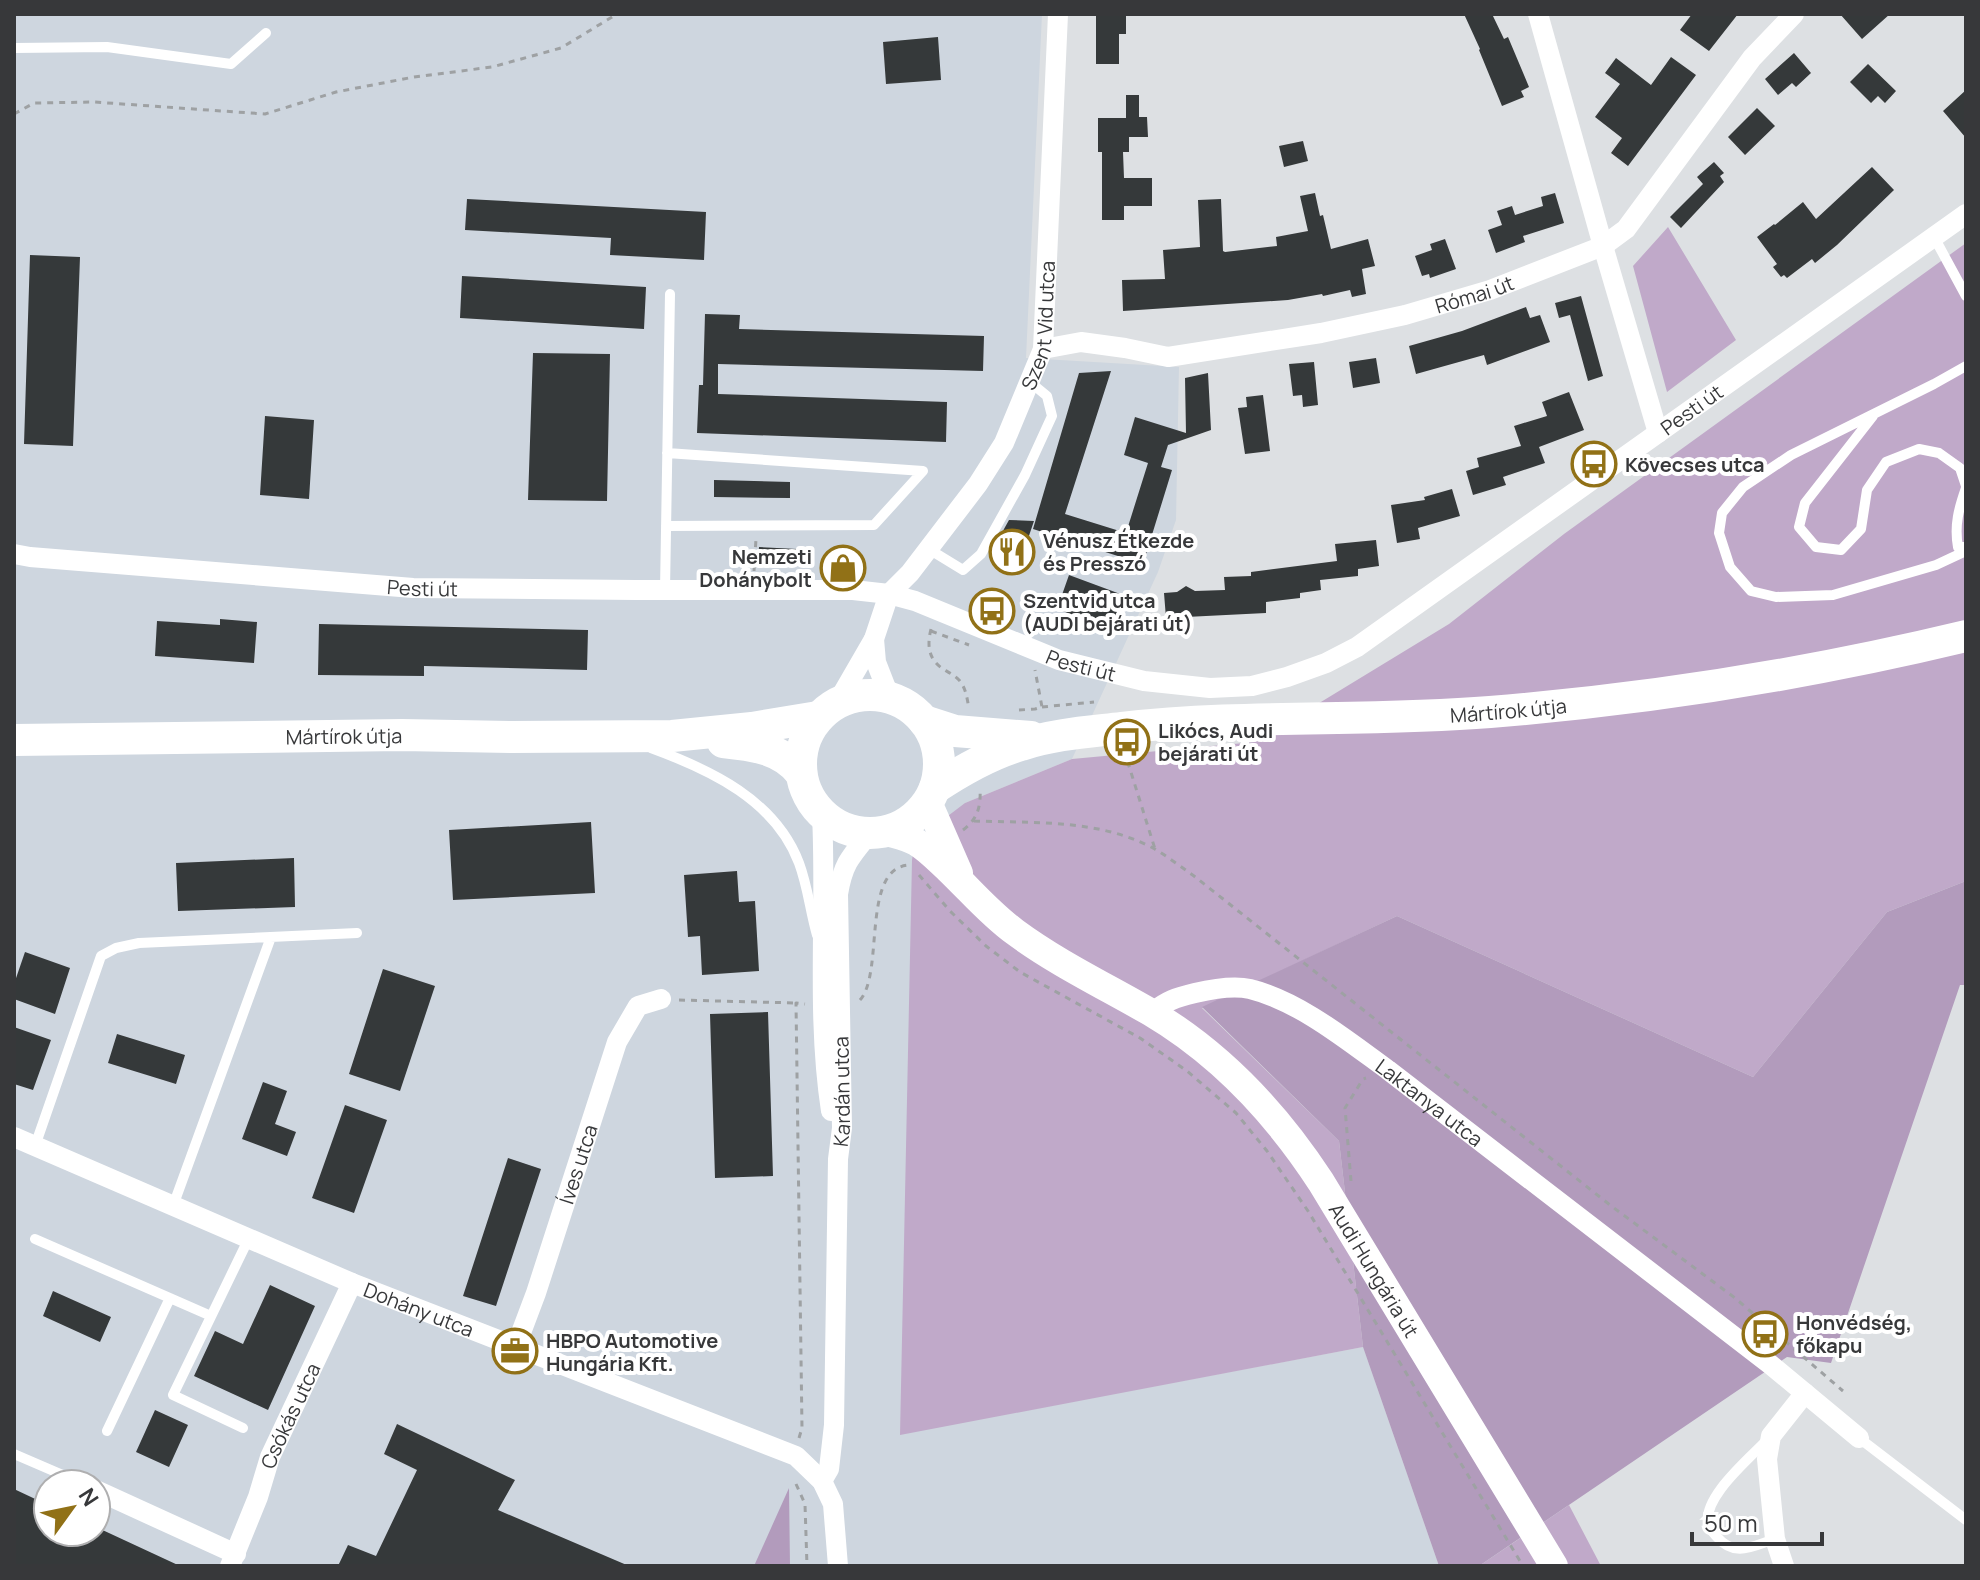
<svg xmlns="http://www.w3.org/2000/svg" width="1980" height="1580" viewBox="0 0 1980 1580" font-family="Manrope,sans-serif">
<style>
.built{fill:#ced6df;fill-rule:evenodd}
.green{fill:#c0a9c9}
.forest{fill:#b29bbc}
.building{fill:#35393a}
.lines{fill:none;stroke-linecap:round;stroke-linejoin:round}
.path{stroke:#9ea1a3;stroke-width:3;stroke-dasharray:6 6;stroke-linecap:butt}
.lane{stroke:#fff;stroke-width:10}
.street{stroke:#fff;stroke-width:20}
.secondary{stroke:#fff;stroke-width:28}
.primary{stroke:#fff;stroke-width:32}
.labels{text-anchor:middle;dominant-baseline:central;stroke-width:8;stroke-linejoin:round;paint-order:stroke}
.street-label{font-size:20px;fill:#37383a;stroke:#fff}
.poi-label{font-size:20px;font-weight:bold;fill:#37383a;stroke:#fff;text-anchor:start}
</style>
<rect width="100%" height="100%" fill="#dde0e3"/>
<path class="built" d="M14,14H1042L1026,358L1179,367L1176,520L1158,572L1072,759L965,803L900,1434L1363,1347L1439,1566H14ZM48,1484H96V1532H48Z"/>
<path class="green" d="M1668,227L1736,340L1667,392L1633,266Z
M1966,243V881L1887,912L1753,1077L1397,916L1202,1008L1339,1141L1363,1347L900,1435L912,860L915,841L965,803L1072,759L1255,742L1449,624L1564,534Z
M1569,1505L1601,1566H1479Z"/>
<path class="forest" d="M1966,881V985H1960L1831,1363L1787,1357L1479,1566H1439L1363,1347L1339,1141L1202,1007L1397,916L1753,1077L1887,912Z
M789,1488L790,1566H754Z"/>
<path class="building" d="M1096,14H1126V34H1119V64H1096Z
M1464,14H1492L1504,39L1508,37L1529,87L1521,91L1524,97L1502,106L1479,50L1480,49Z
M1692,14H1738L1709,51L1680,30Z
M1840,14H1890L1862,39Z
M938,37L941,80L886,84L883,42Z
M1794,53L1811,73L1796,87L1792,83L1778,95L1765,79Z
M1671,57L1696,75L1628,166L1611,153L1622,138L1595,117L1620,84L1605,73L1616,58L1651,85Z
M1868,64L1896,91L1885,103L1878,96L1871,103L1850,82Z
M1966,90V138L1943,111Z
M1126,95H1139V117H1147L1148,137H1129V152H1123L1124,178H1152V206H1124V220H1102V152H1098V118H1126Z
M1757,108L1775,126L1745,155L1728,137Z
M1303,141L1308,161L1284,167L1279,146Z
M1714,162L1724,173L1720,176L1724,182L1681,228L1670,217L1703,184L1697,177Z
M1872,167L1894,190L1837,245L1815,263L1812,259L1787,278L1784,275L1781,277L1773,267L1777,264L1757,237L1774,224L1775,225L1803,202L1816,219Z
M1315,193L1320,216L1323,215L1331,249L1368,239L1375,266L1362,269L1366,294L1352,297L1350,290L1323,296L1322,294L1288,300L1123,311L1122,280L1165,279L1163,250L1200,247L1198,200L1221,199L1223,251L1225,252L1277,246L1276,237L1308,231L1300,196Z
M1555,193L1564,223L1523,236L1525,242L1496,253L1488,230L1502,225L1497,211L1512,206L1515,215L1543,206L1541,197Z
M467,199L706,212L704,260L610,255L611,238L465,230Z
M1445,239L1456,269L1430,278L1429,274L1422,276L1415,256L1432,250L1430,244Z
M30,255L80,257L73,446L24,444Z
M462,276L646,287L644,329L460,318Z
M1581,296L1603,376L1588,381L1570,315L1559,318L1555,303Z
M1526,307L1530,318L1540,315L1550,342L1487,365L1484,355L1416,374L1409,346L1462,331Z
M705,314L740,315L739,329L984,336L983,371L718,364V394L947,402L946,442L697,433L699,385H703Z
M533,353L610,354L607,501L528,500Z
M1376,358L1380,383L1353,388L1349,362Z
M1314,362L1318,405L1303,407L1302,395L1293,396L1289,364Z
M1111,371L1065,514L1126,533L1148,463L1124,455L1135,417L1186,433L1185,378L1208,373L1211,430L1168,445L1161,467L1172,470L1143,564L1033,529L1079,373Z
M1569,392L1584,430L1539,447L1545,463L1503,477L1506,485L1473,495L1466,471L1479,467L1477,458L1521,446L1514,426L1547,416L1542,402Z
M1263,395L1270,451L1245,454L1238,408L1247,407L1246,397Z
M265,416L314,420L309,499L260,495Z
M714,480L790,482V498L714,497Z
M1452,489L1460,516L1418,528L1420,539L1397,543L1391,505L1425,500L1424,497Z
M1009,520L1034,521L1018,568L997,564L1005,540L999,538Z
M1376,540L1379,566L1358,569V576L1320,580L1321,590L1300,593V598L1266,602V613L1166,618L1164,593L1177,592L1186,586L1195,591L1225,590L1224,577L1251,576V572L1337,561L1335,544Z
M759,547L797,549V563L758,562Z
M1069,575L1123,595L1111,629L1057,609Z
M220,619L257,622L254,663L155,656L157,621L220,625Z
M319,624L588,630L587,670L424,666V676L318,675Z
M591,822L595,893L453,900L449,830Z
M294,858L295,907L178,911L176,863Z
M737,871L739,902L755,901L759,971L702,975L700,936L688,937L684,875Z
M25,952L70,968L55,1014L14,999V984Z
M383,969L435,986L400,1091L349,1074Z
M768,1012L773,1176L715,1178L710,1014Z
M14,1027L51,1040L33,1090L14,1084Z
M117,1034L185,1055L176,1084L108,1063Z
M263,1082L287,1091L275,1124L296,1132L287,1156L242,1139Z
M345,1105L387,1120L354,1213L312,1198Z
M508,1158L541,1169L496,1306L463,1296Z
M270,1285L315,1306L268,1410L194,1376L215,1331L243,1344Z
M53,1291L111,1317L100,1342L43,1316Z
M155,1410L188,1425L169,1467L136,1452Z
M397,1424L515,1480L498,1510L629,1566H338L348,1545L376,1556L417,1470L384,1454Z
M14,1489L48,1505V1532H96V1527L180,1566H14Z"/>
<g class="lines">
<path class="path" d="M14,114L34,103L94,102L265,114L336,92L414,77L492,67L561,48L617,14
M754,571L756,539
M931,629C927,645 928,659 943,669C948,672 954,675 959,680C966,688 967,698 969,709
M931,631L969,645
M1042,707L1094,702
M1019,710L1035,709L1042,707L1035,670
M1124,750L1155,849
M974,821C1035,823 1098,819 1153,848C1167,856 1181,867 1194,876L1610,1205L1735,1298L1843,1391
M963,830C978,819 981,806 980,788
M919,875L950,911L986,946L1020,972L1140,1038L1187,1071L1236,1113L1267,1151L1308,1211L1523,1566
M679,1000L796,1003
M860,1000C885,972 860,865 911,865
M1351,1181L1345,1108L1363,1079L1366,1078
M799,1438L802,1428L796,1003L805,1004
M796,1484L805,1504L807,1566"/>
<path class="lane" d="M14,48L107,47L231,64L266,33
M1934,237L1966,296
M1966,366L1934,384L1791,455L1743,487L1722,513L1719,533L1730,567L1751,591L1776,597L1833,595L1936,565L1966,551
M1873,416L1805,503L1799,527L1816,547L1841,550L1861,529L1867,490L1886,462L1919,449L1939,453L1960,468L1966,486
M1966,488C1959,508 1954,525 1958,547H1966
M666,526L874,525L923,471L667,453
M927,548L963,570L981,554L1025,475L1052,416L1047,396L1030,382
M665,590L670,294
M651,748C711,770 775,800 799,863C808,887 810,911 817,935
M35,1146L101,956L116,948L139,943L357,933
M173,1206L271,937
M35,1239L211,1316
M243,1428L173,1395L249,1238
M107,1431L170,1298
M1859,1438L1966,1520
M1766,1441C1749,1459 1699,1500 1709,1527C1710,1529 1716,1536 1717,1537C1735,1558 1753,1546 1775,1539
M14,1454L79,1482"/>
<g class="street">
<path d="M1538,14L1603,246L1658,433"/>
<path id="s1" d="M1043,349L1081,342L1125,348L1168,357L1321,333L1405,315L1490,290L1603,246L1626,229L1752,58L1794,14"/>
<path id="s2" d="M14,554L30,557L413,588L636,590H853L889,594L915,601L1059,660L1144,681L1210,688L1252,686L1287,677L1326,663L1357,647L1966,214"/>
<path d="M874,639L876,662L890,698"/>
<path id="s3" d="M837,703L874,639L889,594L910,573L978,484L1004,443L1043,349L1058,14"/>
<path d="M822,815C827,914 816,1013 831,1111"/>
<path id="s4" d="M1151,1013C1168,1000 1175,998 1195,993C1212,989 1233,985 1250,989C1299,1001 1348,1041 1388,1070L1771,1365L1859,1438"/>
<path id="s5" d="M14,1137L352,1283L796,1456L822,1481L833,1504L838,1566"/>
<path id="s6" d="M516,1346L536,1293L617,1042L638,1006L661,999"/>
<path id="s7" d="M822,1481L829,1469L834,1425L838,1159L842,1128L838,894C843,864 850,857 869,834"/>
<path d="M79,1482L83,1484"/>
<path d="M96,1490L236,1554"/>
<path id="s8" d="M230,1566L258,1497L270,1457L352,1283"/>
<path d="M1784,1566L1775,1539L1767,1459L1771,1436L1805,1393"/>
</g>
<g class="secondary">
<path d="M928,802L959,873"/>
<path id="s9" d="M887,832C897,835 907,837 916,842C928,849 938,860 948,869C970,890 990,914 1015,932C1057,963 1105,986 1150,1012C1221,1054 1276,1113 1321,1182L1554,1566"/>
</g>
<g class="primary">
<circle cx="870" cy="764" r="69"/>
<path d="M924,721L955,731L1031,737"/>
<path id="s10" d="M14,740L402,735L512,737L672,736L752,728L818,717"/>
<path d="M723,742C752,745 781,748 800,772"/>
<path id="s11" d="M935,788C962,770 990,754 1021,745C1054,734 1088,732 1122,728C1244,714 1367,722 1490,712C1652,699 1808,674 1966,636"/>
</g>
</g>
<defs>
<g id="bus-ring" transform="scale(2.3)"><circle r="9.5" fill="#fff" stroke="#917117" stroke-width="1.5"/><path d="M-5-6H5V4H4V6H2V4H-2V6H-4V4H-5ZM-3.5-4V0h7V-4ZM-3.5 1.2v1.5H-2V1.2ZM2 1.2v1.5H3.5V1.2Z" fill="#917117"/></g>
<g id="restaurant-ring" transform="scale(2.3)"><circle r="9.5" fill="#fff" stroke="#917117" stroke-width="1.5"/><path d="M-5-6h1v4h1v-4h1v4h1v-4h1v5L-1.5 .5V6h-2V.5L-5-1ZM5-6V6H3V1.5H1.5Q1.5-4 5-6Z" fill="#917117"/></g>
<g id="shop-ring" transform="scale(2.3)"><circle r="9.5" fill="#fff" stroke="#917117" stroke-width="1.5"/><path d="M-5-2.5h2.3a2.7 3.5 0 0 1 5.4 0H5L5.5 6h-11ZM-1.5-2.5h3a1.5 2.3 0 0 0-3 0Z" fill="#917117"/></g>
<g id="office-ring" transform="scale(2.3)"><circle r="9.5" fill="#fff" stroke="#917117" stroke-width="1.5"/><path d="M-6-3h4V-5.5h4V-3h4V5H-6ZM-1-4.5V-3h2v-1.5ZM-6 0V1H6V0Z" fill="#917117"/></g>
</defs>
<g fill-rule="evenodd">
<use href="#bus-ring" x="1594" y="464"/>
<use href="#restaurant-ring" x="1012" y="552"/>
<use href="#shop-ring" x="843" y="568"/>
<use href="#bus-ring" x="992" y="611"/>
<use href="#bus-ring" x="1127" y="742"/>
<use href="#bus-ring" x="1765" y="1334"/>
<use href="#office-ring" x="515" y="1351"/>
</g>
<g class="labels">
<g class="street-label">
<text stroke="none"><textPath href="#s1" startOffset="440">Római út</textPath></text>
<text stroke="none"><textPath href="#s3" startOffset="436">Szent Vid utca</textPath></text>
<text stroke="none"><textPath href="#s2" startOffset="1778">Pesti út</textPath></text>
<text stroke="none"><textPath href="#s2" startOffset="410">Pesti út</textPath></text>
<text stroke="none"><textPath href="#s2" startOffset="1082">Pesti út</textPath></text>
<text stroke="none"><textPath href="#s11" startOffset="586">Mártírok útja</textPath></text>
<text stroke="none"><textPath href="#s10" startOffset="330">Mártírok útja</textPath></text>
<text stroke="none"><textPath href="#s7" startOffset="392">Kardán utca</textPath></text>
<text stroke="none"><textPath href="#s4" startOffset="318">Laktanya utca</textPath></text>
<text stroke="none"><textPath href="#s6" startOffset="192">Íves utca</textPath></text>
<text stroke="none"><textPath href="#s9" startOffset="668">Audi Hungária út</textPath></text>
<text stroke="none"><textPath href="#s5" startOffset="440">Dohány utca</textPath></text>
<text stroke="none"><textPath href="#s8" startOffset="162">Csókás utca</textPath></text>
</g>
<g class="poi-label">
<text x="1625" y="464">Kövecses utca</text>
<text x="1043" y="540">Vénusz Étkezde<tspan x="1043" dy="23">és Presszó</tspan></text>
<text x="812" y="556" text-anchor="end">Nemzeti<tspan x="812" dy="23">Dohánybolt</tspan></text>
<text x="1023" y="600">Szentvid utca<tspan x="1023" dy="23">(AUDI bejárati út)</tspan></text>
<text x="1158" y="730">Likócs, Audi<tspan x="1158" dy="23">bejárati út</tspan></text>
<text x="1796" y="1322">Honvédség,<tspan x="1796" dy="23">főkapu</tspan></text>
<text x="546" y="1340">HBPO Automotive<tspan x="546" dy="23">Hungária Kft.</tspan></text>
</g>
</g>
<rect width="1980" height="1580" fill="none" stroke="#37383a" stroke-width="32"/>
<g transform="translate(72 1508) rotate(57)"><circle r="38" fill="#ffffff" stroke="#afafb0" stroke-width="2"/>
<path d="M0-6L14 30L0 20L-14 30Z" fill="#917117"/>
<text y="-12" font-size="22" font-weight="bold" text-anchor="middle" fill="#37383a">N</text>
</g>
<path d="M1692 1532v12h130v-12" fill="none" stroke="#37383a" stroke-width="4"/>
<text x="1704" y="1532" font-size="24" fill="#37383a" stroke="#ffffff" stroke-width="6" paint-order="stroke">50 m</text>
</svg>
